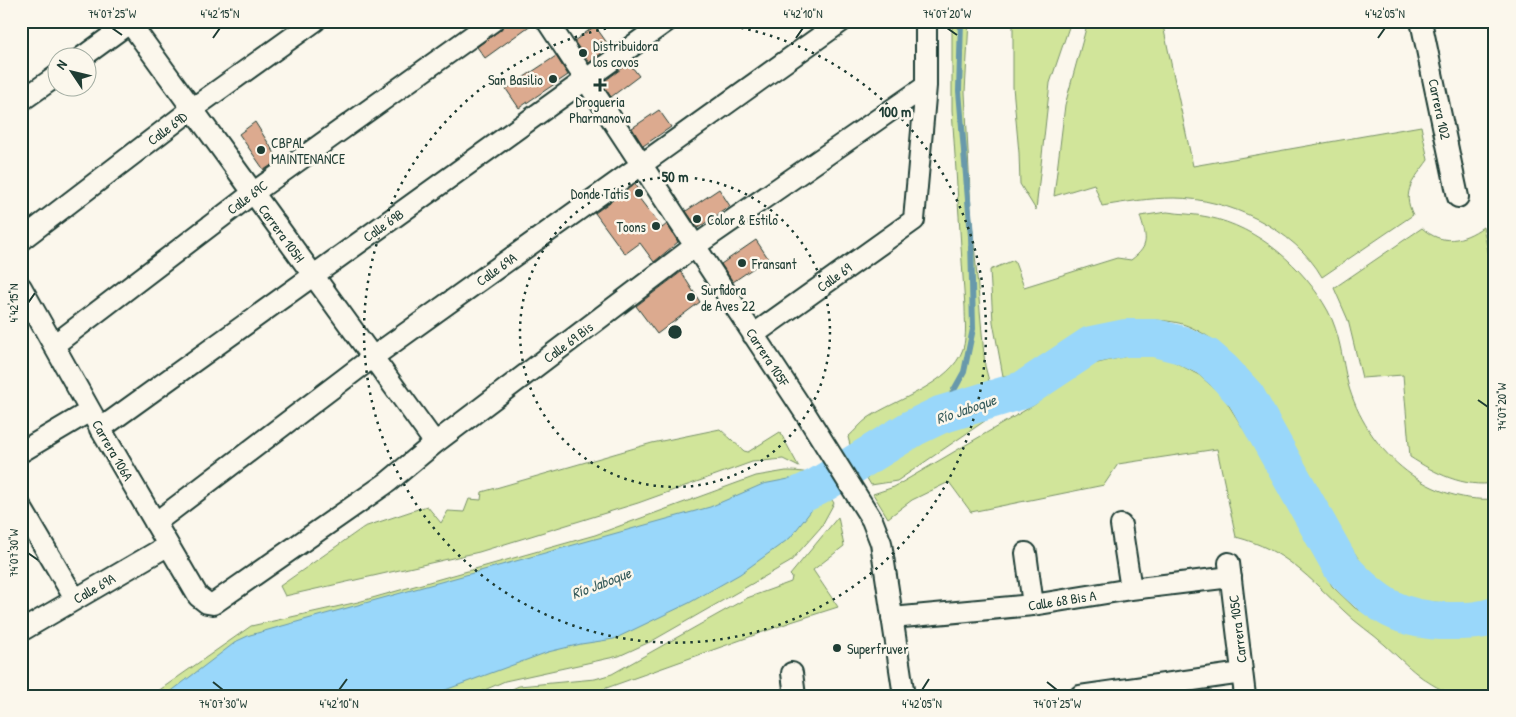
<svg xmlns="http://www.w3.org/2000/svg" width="1516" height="717" viewBox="0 0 1516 717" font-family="'Patrick Hand',sans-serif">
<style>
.green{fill:#d1e59a;stroke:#789167}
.water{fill:#99d7fa;stroke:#6899ab}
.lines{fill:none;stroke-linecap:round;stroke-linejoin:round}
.stream{stroke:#6899ab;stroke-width:6}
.river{stroke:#99d7fa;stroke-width:38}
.building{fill:#dcaa8f;stroke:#1f3d34}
.minor-casing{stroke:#1f3d34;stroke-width:24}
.minor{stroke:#fbf7ec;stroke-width:20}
.ticks{fill:none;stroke:#1f3d34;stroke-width:2}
.ring{fill:none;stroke:#1f3d34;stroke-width:2.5;stroke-dasharray:2.5 5}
.poi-dot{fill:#1f3d34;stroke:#fbf7ec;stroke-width:2}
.labels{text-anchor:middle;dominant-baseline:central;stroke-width:5;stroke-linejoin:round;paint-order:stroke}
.poi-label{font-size:14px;fill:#1f3d34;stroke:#fbf7ec;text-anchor:start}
.street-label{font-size:14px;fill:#1f3d34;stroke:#fbf7ec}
.water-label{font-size:15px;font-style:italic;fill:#375c5c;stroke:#fbf7ec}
.centre{fill:#1f3d34;stroke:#fbf7ec;stroke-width:2.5}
.ring-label{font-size:15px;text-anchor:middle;font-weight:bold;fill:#1f3d34;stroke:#fbf7ec;stroke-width:5;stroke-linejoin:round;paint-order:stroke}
.neatline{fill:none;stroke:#1f3d34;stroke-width:2}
.ticks-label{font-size:12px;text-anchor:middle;fill:#1f3d34}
</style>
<rect width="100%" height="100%" fill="#fbf7ec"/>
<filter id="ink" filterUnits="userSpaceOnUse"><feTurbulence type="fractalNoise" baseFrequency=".02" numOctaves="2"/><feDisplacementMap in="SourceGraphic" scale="10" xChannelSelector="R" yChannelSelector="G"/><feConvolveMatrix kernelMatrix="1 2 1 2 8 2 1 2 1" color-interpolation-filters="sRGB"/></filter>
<g filter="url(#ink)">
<path class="green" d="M952,21H969L965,92L971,210L985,366L989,381C1009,393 1030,374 1046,363C1121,313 1191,324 1245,396C1260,415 1271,441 1283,462C1301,495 1320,528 1339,561C1370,603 1410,616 1461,610C1472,609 1484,608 1495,604V620C1480,626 1462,627 1446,628C1369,633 1336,581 1301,522C1285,494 1269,467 1254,440C1228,396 1205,358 1151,349C1124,344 1098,348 1074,360L897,481L871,485L852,453L848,437C855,431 861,423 868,418C896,399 951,384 963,349C967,335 965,321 965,307L952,110Z
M1013,21H1071L1050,83L1036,210L1020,184L1019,153L1013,87Z
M1088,21H1162L1193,166L1421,126L1428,160C1414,180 1401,190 1413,215L1322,277C1295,229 1228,198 1174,198C1149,198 1126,202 1102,206L1094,184L1054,196L1065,105Z
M1167,212C1181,214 1195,214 1208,217C1258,227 1304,267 1328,311C1340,333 1342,360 1348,384C1366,448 1424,504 1495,499V602C1464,602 1426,607 1397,593C1366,578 1351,548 1335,519C1322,497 1308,476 1296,454C1284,432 1274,408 1260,387C1243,362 1205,327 1174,322C1124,314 1087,329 1045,354C1029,364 1022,376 1003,376L993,322L990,270L1014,260L1024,287L1117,258L1131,260C1151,245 1146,237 1140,216Z
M1483,227L1495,284V483C1463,488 1435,473 1410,457L1403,375L1362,378L1348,320L1334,288L1422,228C1442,246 1463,241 1483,227Z
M1136,354L1167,358L1199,375L1223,396L1295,512L1332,586L1355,608L1397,628L1420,633L1447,636L1495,633V696C1483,696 1468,698 1457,695C1428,688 1406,664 1385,645C1372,633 1357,624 1344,611C1308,577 1286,550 1236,537L1217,449L1118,464L1104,485L971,512L949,482L912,500L888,518L873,494L894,487L1034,405L1085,366Z
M720,429L744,451L748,452L780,432L799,467L783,459L752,462L638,503L479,552L285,596L280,586L364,527L427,506L441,523L448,511L464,512L469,499L481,500L482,492L652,443Z
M786,471C819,471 816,477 834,503L821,527L790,562L652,641L619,656L505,681L471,696H151L251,626L358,602L595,535L756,476Z
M838,517L844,546L813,570L838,607L791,622L584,696H496L519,686L595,679L612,674L747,598L791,582L792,577L790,575Z"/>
<path class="water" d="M799,477L811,486L814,507L790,538L740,574L689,603L614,639L581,644L548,652L429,696H165L237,641L250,635L710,507L763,484Z"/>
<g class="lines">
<path class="stream" d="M940,415L964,372L973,329L971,236L959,91L961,21"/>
<path class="river" d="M766,511L817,487L913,428L940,415L1023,390L1091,345L1125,338H1155L1182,345L1207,357L1223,371L1246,396L1342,568C1376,605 1401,622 1453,621C1468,621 1481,621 1495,616"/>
</g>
<path class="building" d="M505,21L535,22L485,58L477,47L500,30Z
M595,26L610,47L589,63L574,41Z
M556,56L568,75L519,108L506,89Z
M629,63L639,76L611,97L602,83Z
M659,110L671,127L643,146L632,128Z
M255,122L279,160L264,170L239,134Z
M635,184L643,195L639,198L662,228L667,224L678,242L654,262L640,243L625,254L595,213Z
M719,189L730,206L698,228L686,211Z
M756,240L768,258L733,282L721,264Z
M681,272L700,302L657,334L636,306Z"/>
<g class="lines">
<g class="minor-casing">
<path id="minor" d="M547,21L807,416L872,520L881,543L904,696
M1421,21L1458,197
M130,23L435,443
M81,58L132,21
M21,101L58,75
M21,240L192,109L315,21
M21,287L100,428L198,596L207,603L213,604L388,482L435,443L695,246L926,86
M753,335L914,220L926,86V21
M54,345L253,193L493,21
M100,429L667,21
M21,452L90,411
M21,507L75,599
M155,523L373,357L842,21
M1121,525L1131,589
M1026,553L1033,605
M1229,563L1245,696
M892,618L1033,605L1131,589L1231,577
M21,631L167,546
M792,673L795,696
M1080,696L1242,673"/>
</g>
<use href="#minor" class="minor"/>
</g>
</g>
<path class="ticks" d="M112,28L122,35M947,28L957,35M213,38L220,28M796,38L803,28M1378,38L1385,28M28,303L35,293M1478,400L1488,407M28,553L38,560M213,682L223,690M1047,682L1057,690M339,690L347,679M922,690L929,679"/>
<g class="ring">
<circle cx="675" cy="332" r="155"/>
<path d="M689 21A311 311 0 1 1 661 21"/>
</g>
<g class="poi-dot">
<circle cx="583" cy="53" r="5"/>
<circle cx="553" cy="79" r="5"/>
<path d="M597.5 77.5h5v5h5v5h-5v5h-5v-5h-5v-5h5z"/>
<circle cx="261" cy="150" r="5"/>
<circle cx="639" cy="193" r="5"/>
<circle cx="697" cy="219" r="5"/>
<circle cx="656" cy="226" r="5"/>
<circle cx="742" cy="263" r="5"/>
<circle cx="691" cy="297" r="5"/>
<circle cx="837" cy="648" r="5"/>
</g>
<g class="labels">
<g class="poi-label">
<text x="593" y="45">Distribuidora<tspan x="593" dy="16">los covos</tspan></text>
<text x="543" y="79" text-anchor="end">San Basilio</text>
<text x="600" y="101" text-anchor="middle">Drogueria<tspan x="600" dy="16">Pharmanova</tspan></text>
<text x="271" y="142">CBPAL<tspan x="271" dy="16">MAINTENANCE</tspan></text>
<text x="629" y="193" text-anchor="end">Donde Tatis</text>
<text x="707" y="219">Color &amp; Estilo</text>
<text x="646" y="226" text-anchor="end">Toons</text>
<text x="752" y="263">Fransant</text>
<text x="701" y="289">Surfidora<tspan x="701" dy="16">de Aves 22</tspan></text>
<text x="847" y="648">Superfruver</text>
</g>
<g class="street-label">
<text transform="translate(1440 109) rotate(78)">Carrera 102</text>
<text transform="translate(167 128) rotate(-37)">Calle 69D</text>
<text transform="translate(247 197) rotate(-37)">Calle 69C</text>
<text transform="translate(383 225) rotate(-35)">Calle 69B</text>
<text transform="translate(282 233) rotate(54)">Carrera 105H</text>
<text transform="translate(496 269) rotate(-36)">Calle 69A</text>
<text transform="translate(834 277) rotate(-36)">Calle 69</text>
<text transform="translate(568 342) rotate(-37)">Calle 69 Bis</text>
<text transform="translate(768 357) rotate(57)">Carrera 105F</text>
<text transform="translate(113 450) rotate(60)">Carrera 106A</text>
<text transform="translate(94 588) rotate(-30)">Calle 69A</text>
<text transform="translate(1062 600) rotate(-9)">Calle 68 Bis A</text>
<text transform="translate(1237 629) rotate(-97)">Carrera 105C</text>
</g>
<g class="water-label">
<text transform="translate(966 409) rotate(-19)">Río Jaboque</text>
<text transform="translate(601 583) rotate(-21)">Río Jaboque</text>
</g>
</g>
<circle cx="675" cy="332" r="8" class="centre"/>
<g class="ring-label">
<text x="895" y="117">100 m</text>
<text x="675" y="182">50 m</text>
</g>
<rect width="1516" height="717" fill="none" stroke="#fbf7ec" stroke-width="55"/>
<g transform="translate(72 72) rotate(305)"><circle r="24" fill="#fbf7ec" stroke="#a3ada2"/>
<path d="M0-4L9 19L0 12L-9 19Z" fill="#1f3d34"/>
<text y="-8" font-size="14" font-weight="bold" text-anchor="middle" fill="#1f3d34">N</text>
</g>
<rect x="28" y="28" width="1460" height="662" class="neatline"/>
<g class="ticks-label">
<text x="112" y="18">74°07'25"W</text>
<text x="220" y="18">4°42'15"N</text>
<text x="803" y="18">4°42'10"N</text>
<text x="947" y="18">74°07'20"W</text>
<text x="1385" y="18">4°42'05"N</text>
<text transform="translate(14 303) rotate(-90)" y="4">4°42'15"N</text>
<text transform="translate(1502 407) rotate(-90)" y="4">74°07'20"W</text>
<text transform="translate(14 553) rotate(-90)" y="4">74°07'30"W</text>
<text x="223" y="708">74°07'30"W</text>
<text x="339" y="708">4°42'10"N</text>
<text x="922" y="708">4°42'05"N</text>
<text x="1057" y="708">74°07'25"W</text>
</g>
</svg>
